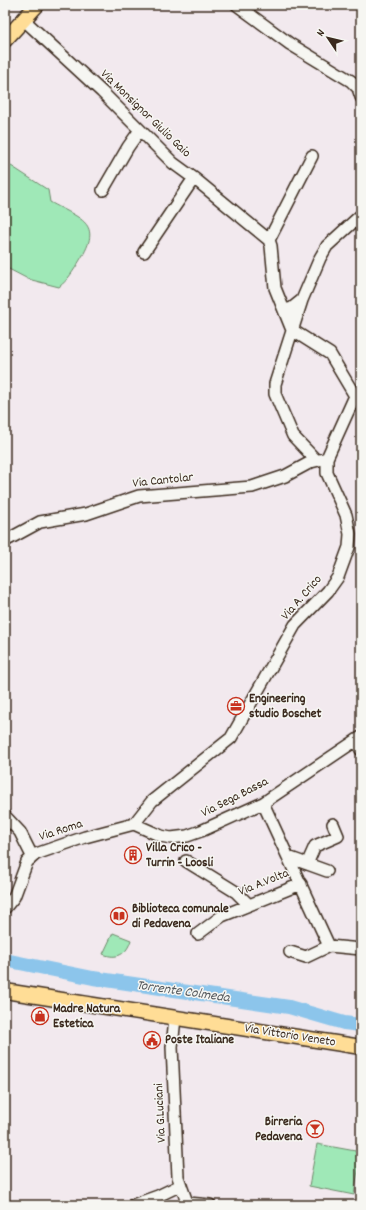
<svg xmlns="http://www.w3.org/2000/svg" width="366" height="1210" viewBox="0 0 366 1210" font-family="Dekko,sans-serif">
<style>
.green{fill:#9fe8b7;stroke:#6d896a}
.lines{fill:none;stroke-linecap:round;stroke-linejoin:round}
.river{stroke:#8cc5eb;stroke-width:14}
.minor-casing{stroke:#3b2a1e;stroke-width:14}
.major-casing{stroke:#3b2a1e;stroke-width:17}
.minor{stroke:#f6f6f2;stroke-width:11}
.major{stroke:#ffdd96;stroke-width:14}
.labels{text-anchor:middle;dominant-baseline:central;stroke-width:3;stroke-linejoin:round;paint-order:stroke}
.street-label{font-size:13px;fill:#3b2a1e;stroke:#f6f6f2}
.poi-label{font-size:13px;font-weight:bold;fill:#3b2a1e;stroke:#f6f6f2;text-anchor:start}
.water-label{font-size:14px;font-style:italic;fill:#53585c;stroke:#f6f6f2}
</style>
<rect width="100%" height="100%" fill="#f2e9ee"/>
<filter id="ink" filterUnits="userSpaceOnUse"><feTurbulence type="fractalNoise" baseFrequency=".025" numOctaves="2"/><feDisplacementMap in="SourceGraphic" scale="8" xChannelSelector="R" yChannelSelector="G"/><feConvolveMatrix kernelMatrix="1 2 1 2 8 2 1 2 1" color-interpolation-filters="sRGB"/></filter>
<g filter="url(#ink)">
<path class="green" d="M5,162L48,190L50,202C80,219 104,222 80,260C74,270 68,280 59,287L28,279L5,267Z
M113,933L131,940C127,954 117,960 103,954Z
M317,1144L361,1152L354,1195L309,1186Z"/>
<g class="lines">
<path class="river" d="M5,960L93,978L289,1007L344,1023L361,1025"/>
<g class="minor-casing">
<path id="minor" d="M237,5L290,44L351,81L358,88L361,97
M24,20L102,92L173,163L195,179L269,240L271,246L275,288L292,330
M103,190L128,147L140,130
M269,240L312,156
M144,252L194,178
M302,300L320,258L327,246L361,215
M284,310L292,308L302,300L275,384V394L293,436L316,460
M292,330L330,354L355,396
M5,541L40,522L86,514L139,496L252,487L285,476L311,462L327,458
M357,740L361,750
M263,803L329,946L361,949
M5,816L20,832L32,856
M134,824L152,801L231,738L295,625L328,591L338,577L349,547L350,534L346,515L327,473V458L355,396
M288,857L327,871
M186,861L236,892L249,905
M307,864L315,846L338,836L333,824
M5,908L14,897L27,862L36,854L85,837L134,824L161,836L171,838L187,836L201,831L263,803L361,737
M198,934L222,916L301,884
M290,952L306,957L329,946
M175,1018L172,1047L178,1177L188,1205
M188,1203L210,1205
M133,1205L158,1196L181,1185"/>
</g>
<g class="major-casing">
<path id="major" d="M5,40L37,5
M5,991L361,1047"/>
</g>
<use href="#minor" class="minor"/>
<use href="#major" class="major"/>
</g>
</g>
<defs>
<g id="office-ring" transform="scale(0.9)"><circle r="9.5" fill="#f6f6f2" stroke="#c8321e" stroke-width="1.5"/><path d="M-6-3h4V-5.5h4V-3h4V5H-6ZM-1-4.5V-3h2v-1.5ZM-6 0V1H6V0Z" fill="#c8321e"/></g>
<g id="building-ring" transform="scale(0.9)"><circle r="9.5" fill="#f6f6f2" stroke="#c8321e" stroke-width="1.5"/><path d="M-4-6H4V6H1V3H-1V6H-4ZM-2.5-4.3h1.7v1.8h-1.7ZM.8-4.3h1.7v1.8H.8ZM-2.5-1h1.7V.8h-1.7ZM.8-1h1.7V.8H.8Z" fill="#c8321e"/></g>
<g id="library-ring" transform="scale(0.9)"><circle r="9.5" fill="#f6f6f2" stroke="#c8321e" stroke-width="1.5"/><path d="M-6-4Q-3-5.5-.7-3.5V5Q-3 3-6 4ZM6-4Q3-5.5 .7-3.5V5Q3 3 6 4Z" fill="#c8321e"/></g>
<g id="shop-ring" transform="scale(0.9)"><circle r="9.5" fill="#f6f6f2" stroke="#c8321e" stroke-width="1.5"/><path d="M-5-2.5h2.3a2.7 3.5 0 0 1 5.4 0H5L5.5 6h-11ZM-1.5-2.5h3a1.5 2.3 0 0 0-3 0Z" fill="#c8321e"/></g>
<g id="civic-ring" transform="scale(0.9)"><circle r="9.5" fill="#f6f6f2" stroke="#c8321e" stroke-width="1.5"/><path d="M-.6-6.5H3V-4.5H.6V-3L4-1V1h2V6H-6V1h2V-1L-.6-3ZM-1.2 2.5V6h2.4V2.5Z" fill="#c8321e"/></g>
<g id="bar-ring" transform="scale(0.9)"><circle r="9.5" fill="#f6f6f2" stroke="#c8321e" stroke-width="1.5"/><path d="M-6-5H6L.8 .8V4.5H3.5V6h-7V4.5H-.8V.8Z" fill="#c8321e"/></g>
</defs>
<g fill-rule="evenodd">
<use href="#office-ring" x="236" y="706"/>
<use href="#building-ring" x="133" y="855"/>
<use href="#library-ring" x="119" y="916"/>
<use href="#shop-ring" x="40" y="1016"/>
<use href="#civic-ring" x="152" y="1040"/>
<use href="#bar-ring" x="315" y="1129"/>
</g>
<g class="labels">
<g class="street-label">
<text transform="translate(145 114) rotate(44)">Via Monsignor Giulio Gaio</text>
<text transform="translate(163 481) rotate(-6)">Via Cantolar</text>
<text transform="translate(302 598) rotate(-49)">Via A. Crico</text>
<text transform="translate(235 798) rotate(-27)">Via Sega Bassa</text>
<text transform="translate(61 831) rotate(-18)">Via Roma</text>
<text transform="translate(264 883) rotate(-22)">Via A.Volta</text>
<text transform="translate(290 1036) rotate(9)">Via Vittorio Veneto</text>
<text transform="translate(161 1113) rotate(-93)">Via G.Luciani</text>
</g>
<g class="poi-label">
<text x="249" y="699">Engineering<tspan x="249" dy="15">studio Boschet</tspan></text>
<text x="146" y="848">Villa Crico -<tspan x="146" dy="15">Turrin - Loosli</tspan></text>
<text x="132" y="909">Biblioteca comunale<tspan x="132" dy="15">di Pedavena</tspan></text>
<text x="53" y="1009">Madre Natura<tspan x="53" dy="15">Estetica</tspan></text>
<text x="165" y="1040">Poste Italiane</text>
<text x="302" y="1122" text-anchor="end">Birreria<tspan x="302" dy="15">Pedavena</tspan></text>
</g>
<g class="water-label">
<text transform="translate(183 992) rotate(8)">Torrente Colmeda</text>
</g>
</g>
<rect width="366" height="1210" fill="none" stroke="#f6f6f2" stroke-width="20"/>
<rect x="10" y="10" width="346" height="1190" fill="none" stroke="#3b2a1e" stroke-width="1.5" filter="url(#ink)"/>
<g transform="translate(328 38) rotate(305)" stroke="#f6f6f2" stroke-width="3" paint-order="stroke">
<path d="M0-3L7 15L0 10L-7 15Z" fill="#3b2a1e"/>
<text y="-6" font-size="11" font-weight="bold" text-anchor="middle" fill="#3b2a1e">N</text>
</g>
</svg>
